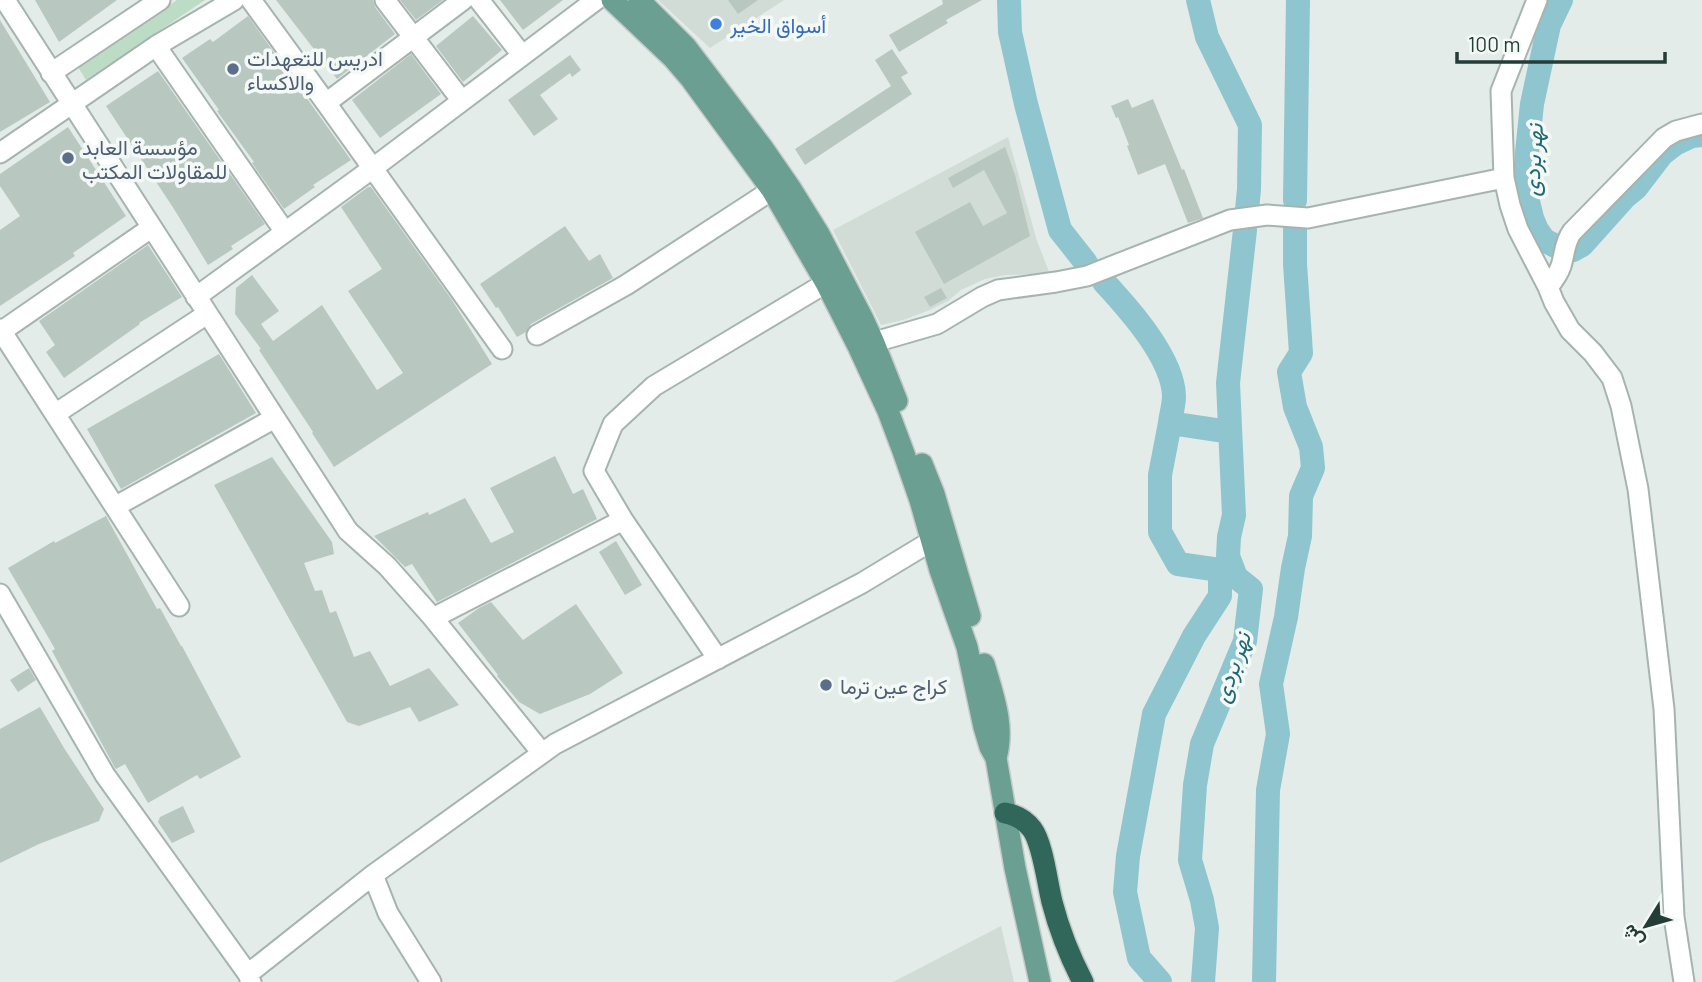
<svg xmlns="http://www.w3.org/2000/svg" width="1702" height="982" viewBox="0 0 1702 982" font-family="Barlow,Vazirmatn,sans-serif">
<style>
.built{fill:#d1dcd7}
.green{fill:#bddcc5}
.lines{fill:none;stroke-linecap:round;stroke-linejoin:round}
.river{stroke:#8ec5ce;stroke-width:24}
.building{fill:#b9c7c1}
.minor-casing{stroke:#a6b4af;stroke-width:23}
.major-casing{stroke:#c2c9c7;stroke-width:24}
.highway-casing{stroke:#c2c9c7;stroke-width:24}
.minor{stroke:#fff;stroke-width:19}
.major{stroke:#6a9f91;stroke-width:21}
.highway{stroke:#31675b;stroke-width:21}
.shop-dot{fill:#3f7fe0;stroke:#f4f9f6;stroke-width:2.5}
.service-dot{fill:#5c6f8a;stroke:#f4f9f6;stroke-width:2.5}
.labels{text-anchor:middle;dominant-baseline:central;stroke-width:7;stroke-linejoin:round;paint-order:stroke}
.shop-label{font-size:21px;fill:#366cbe;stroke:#f4f9f6;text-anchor:start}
.service-label{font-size:21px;fill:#4e5e75;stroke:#f4f9f6;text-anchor:start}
.water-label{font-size:23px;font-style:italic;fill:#216976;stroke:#f4f9f6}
</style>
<rect width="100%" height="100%" fill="#e3ece8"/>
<path class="built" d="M658,0H784L710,48Z
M1008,137L1037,241L1050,274L1005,275L985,279L961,290L948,301L930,310L903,320L881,325L833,230Z
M1001,926L1014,982H893Z"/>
<path class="green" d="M177,0H205L86,80L78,67Z"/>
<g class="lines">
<path class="river" d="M1009,0L1010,32L1026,104L1060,230L1086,263
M1198,0L1207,37L1250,125L1249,189L1247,210
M1561,0L1549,25L1532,104L1527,152V197L1532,218L1537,230L1544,240L1565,251L1573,250L1582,245L1625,197L1636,188L1662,154L1675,144L1692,136L1702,135
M1295,200L1298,0
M1104,282C1129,309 1173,358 1174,396C1174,405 1171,414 1170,423
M1160,982L1139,958L1125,892L1128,856L1154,714L1194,636L1220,596V570L1178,564L1160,532V475L1170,423L1230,432
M1203,982L1207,928L1202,900L1190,860L1195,785L1202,744L1245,641L1251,589L1236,577L1228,556L1229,537L1234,515L1228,383L1245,230
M1264,982L1268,790L1278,734L1271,684L1286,617L1293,568L1300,536L1301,496L1313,468L1311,447L1295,407L1289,372L1301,353L1295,264V226"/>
</g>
<path class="building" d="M35,0H117L59,42Z
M276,0H373L375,7L395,34L337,79Z
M400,0H443L416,20Z
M500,0H563L523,30Z
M728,0H758L738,14Z
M942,0H982L946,20L948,23L899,52L889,35L943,4Z
M248,16L351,160L313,185L315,187L284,209L252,163L254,162L217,111L219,110L182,58L210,39L213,42Z
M473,16L502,50L463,82L436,46Z
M0,20L50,102L0,132Z
M892,49L908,73L901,77L912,94L805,165L795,149L891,86L875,60Z
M411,54L441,94L380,138L352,100Z
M570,55L581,70L572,77L570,73L540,95L558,119L534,136L508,100Z
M158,71L265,224L231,246L233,249L208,265L174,209L106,106Z
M1128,99L1132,108L1153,99L1182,170L1184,169L1203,218L1188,223L1165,164L1138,175L1127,146L1129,145L1118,117L1116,118L1111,106Z
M68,127L126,216L73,253L75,256L0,306V230L20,216L0,186V174Z
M1005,147L1015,175L1030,236L944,284L915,232L970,202L983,226L1007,213L984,170L953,188L948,178Z
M368,187H371L452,300L492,364L334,467L312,433L313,432L259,350L261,349L235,314L236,288L252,275L279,311L261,324L273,341L322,305L377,390L403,373L348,291L382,269L341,207Z
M565,226L589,261L600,254L613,278L531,324L526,332L517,337L498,307L496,308L480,284Z
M148,245L182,297L139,323L140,324L64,378L46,352L55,345L39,321Z
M941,288L947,298L930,307L924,297Z
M219,354L256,413L121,489L87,429Z
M555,456L573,494L583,489L597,519L437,602L412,564L405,567L374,536L428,512L429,515L465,498L491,543L514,532L490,488Z
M272,457L332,542L334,554L304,563L315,591L322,590L330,613L336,611L354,657L370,651L390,686L429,668L459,705L419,722L410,707L359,726L347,722L214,485Z
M106,516L157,609L160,608L181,646H182L241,757L200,779L197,775L148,803L125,764L116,769L115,768L52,651L55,649L8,568L54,541L55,543Z
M616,541L642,585L625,595L599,552Z
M491,602L523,640L576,604L623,673L590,694L540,714L519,702L497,676L498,675L458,623L479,608Z
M29,668L36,680L18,692L10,680Z
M40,707L64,748L104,809L99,821L39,844L0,863V729Z
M183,806L195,832L172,843L158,822L160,817Z"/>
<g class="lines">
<g class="minor-casing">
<path id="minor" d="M5,0L348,531L387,566L433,618L542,753
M251,0L326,103L502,349
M385,0L462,101
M479,0L522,55
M1537,0L1501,91L1504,178L1510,205L1518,229L1548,287L1554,302L1570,330L1593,353L1612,378L1621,406L1638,489L1664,709L1674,917L1684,982
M156,46L285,232
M51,73L160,0
M326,103L463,0
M0,153L156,46L234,0
M1548,287C1553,281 1558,275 1561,266C1565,254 1564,243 1572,232L1664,138L1676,131L1702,124
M196,297L373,168L596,0
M0,329L179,606
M2,331L151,228
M537,335L626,285L772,190
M861,346L937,324L982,297L998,290L1056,282L1087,276L1230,220L1267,215L1308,218L1504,178
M55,414L207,314
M116,506L275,418
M623,520L594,471L613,424L654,386L826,283
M0,594L105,775L248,974L251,982
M433,618L623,520L718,659
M373,875L388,913L431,982
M248,974L373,875L555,744L862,583L943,534"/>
</g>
<g class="major-casing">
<path id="major" d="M612,0L673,58L691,79L772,190L826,283L858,346L888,411L903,451L920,500L940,570L967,647L984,727L990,747L996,758L1015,868L1040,982
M639,0L686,47L762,147L791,189L819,234L862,317L874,343L897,401
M922,464L934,494L970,616
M984,664C993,695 1005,726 996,758"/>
</g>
<g class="highway-casing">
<path id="highway" d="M1005,813C1016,815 1025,820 1032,829C1043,844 1047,882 1052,902C1059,929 1070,957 1083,982"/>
</g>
<use href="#minor" class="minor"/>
<use href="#major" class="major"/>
<use href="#highway" class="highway"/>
</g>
<circle class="shop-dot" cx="716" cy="24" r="7"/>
<g class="service-dot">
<circle cx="233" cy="69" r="7"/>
<circle cx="68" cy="158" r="7"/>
<circle cx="826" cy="685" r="7"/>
</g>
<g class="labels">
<g class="shop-label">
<text x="730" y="24">أسواق الخير</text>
</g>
<g class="service-label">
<text x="247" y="57">ادريس للتعهدات<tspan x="247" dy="24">والاكساء</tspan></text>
<text x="82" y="146">مؤسسة العابد<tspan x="82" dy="24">للمقاولات المكتب</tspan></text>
<text x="840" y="685">كراج عين ترما</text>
</g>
<g class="water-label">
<text transform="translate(1532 160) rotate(-87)">نهر بردى</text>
<text transform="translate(1231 667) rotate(-71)">نهر بردى</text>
</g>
</g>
<g transform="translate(1646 926) rotate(233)" stroke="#f4f9f6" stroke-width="5" paint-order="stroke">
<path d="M0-5L12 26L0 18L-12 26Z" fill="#243d36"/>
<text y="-10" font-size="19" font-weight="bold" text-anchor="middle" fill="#243d36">ش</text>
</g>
<path d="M1457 52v10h208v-10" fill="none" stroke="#243d36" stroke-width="3.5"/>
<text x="1468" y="52" font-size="21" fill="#243d36" stroke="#f4f9f6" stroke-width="5" paint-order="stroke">100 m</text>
</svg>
